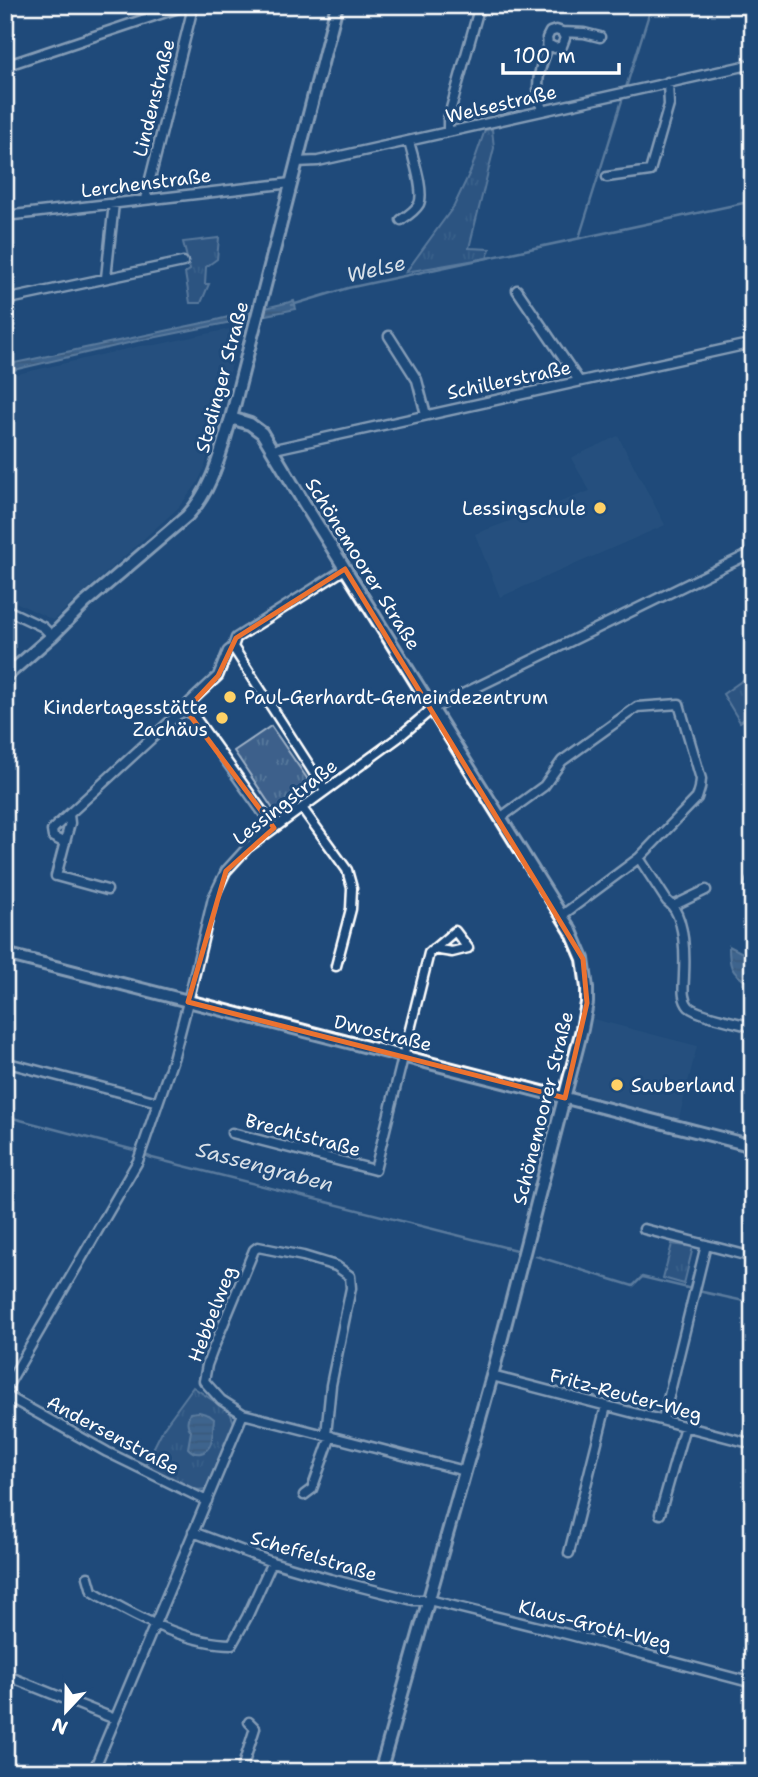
<svg xmlns="http://www.w3.org/2000/svg" width="758" height="1777" viewBox="0 0 758 1777" font-family="'Shantell Sans',sans-serif">
<style>
.built{fill:#2e5683}
.grass{fill:url(#grass-tufts);stroke:#9eb0c5;stroke-width:2}
.water{fill:url(#water-rules);stroke:#a3b5c8;stroke-width:2}
.lines{fill:none;stroke-linecap:round;stroke-linejoin:round}
.stream{stroke:#a3b5c8;stroke-width:2.5}
.street-casing{stroke:#fff;stroke-width:13}
.secondary-casing{stroke:#fff;stroke-width:16}
.street{stroke:#1f4a7a;stroke-width:8}
.secondary{stroke:#1f4a7a;stroke-width:10}
.marked{fill:none;stroke:#eb7230;stroke-width:5;stroke-linejoin:round}
.poi-dot{fill:#ffd166;stroke:#1f4a7a;stroke-width:2.5}
.labels{text-anchor:middle;dominant-baseline:central;stroke-width:6;stroke-linejoin:round;paint-order:stroke}
.street-label{font-size:19px;fill:#fff;stroke:#1f4a7a}
.poi-label{font-size:19px;fill:#fff;stroke:#1f4a7a;text-anchor:end}
.water-label{font-size:21px;font-style:italic;fill:#d8e0e8;stroke:#1f4a7a}
</style>
<defs>
<pattern id="grass-tufts" width="24" height="20" patternUnits="userSpaceOnUse" patternTransform="scale(1.75)"><rect width="24" height="20" fill="#3c618b"/><path d="M3 7l-1-3M5 7V3M7 7l1-3M15 17l-1-3M17 17v-4M19 17l1-3" fill="none" stroke="#59799c"/></pattern>
<pattern id="water-rules" width="6" height="5" patternUnits="userSpaceOnUse" patternTransform="scale(1.75)"><rect width="6" height="5" fill="#6583a4"/><path d="M0 2.5h6" fill="none" stroke="#5b6d81"/></pattern>
</defs>
<rect width="100%" height="100%" fill="#1f4a7a"/>
<filter id="ink" filterUnits="userSpaceOnUse"><feTurbulence type="fractalNoise" baseFrequency=".0143" numOctaves="2"/><feDisplacementMap in="SourceGraphic" scale="14" xChannelSelector="R" yChannelSelector="G"/><feConvolveMatrix kernelMatrix="1 2 1 2 8 2 1 2 1" color-interpolation-filters="sRGB"/></filter>
<g filter="url(#ink)">
<path class="built" d="M234,328L241,330L204,469L197,484L178,508L53,620L5,597V377L140,346L156,345Z
M618,436L665,525L500,597L475,534L590,491L571,458Z
M593,1019L697,1046L679,1118L575,1091Z"/>
<path class="grass" d="M492,129L494,148L469,248L490,249L487,258L406,272L454,206L471,170L485,130Z
M219,238L217,259L206,267L205,284H209L201,303H190L185,273L190,270L183,242Z
M753,673V713L740,722L723,694Z
M271,726L313,787L275,812L234,751Z
M672,1244L693,1247L684,1284L663,1278Z
M193,1387L230,1412L234,1423L206,1489C189,1494 160,1475 144,1467L164,1427Z"/>
<path class="water" d="M294,301L296,309L137,341L5,372V365L212,321Z
M729,946L753,958V974L748,983C730,972 729,965 729,946Z
M199,1412L209,1415L214,1419C213,1427 213,1436 211,1443C207,1454 196,1457 188,1448L191,1431C186,1424 187,1420 190,1413Z"/>
<g class="lines">
<path class="stream" d="M579,238L649,14L660,5
M292,305L348,288L753,201
M5,1116L134,1150L152,1158L516,1250
M536,1256L633,1286L642,1277L692,1289
M698,1291L753,1303"/>
<g class="street-casing">
<path id="street" d="M745,5L753,11
M562,32L584,33L600,37
M5,66L187,5
M542,111C539,97 536,85 540,71C542,60 550,49 547,38L550,32L556,30L562,32L565,38L562,46L555,48L548,44
M448,132V119L480,5
M296,162L318,161L753,64
M607,177L650,171L669,105L668,82
M145,199L191,15L189,5
M5,216L291,183
M401,220C407,216 415,211 419,204C425,191 412,155 409,141
M106,278L114,203
M517,290L579,381
M5,300L183,262
M389,336L417,380L426,415
M273,451L279,448L753,343
M5,609L43,627L52,636
M233,647L325,790
M186,710L194,716L274,828
M302,808L347,870L352,888L351,909L336,966
M69,815L70,823L56,876L107,890
M500,818L544,786L562,761L637,707L679,704L701,779L700,788L697,798L639,858L561,916
M65,843L53,837L52,831L54,828L177,715L186,710L189,703L218,676L228,651L233,647L236,638L345,569
M639,858L667,901C685,914 685,954 684,975C684,985 681,998 689,1007C698,1015 739,1023 753,1027
M753,877L750,885L753,893
M673,906L706,890
M5,1064L8,1063L158,1102
M232,1133L375,1170L429,953L455,931L468,948L452,952L433,949
M644,1229L753,1257
M492,1376L753,1444
M5,1390L138,1161L173,1059L188,1002L213,898L226,871L247,848L399,737L432,709L753,552
M5,1395L107,1452L207,1501
M243,1414L465,1471
M663,1420L706,1245
M304,1495L312,1489L331,1436
M660,1514L685,1426
M193,1532L272,1562L330,1579L413,1600H429L571,1635L753,1683
M569,1553L606,1406
M88,1577L92,1591C130,1614 187,1644 232,1644L247,1617L272,1562
M5,1675L115,1719
M93,1772L243,1414L221,1400L204,1381L207,1365L213,1349L254,1250L258,1247L303,1256L336,1266L350,1276L351,1288L331,1385L326,1435
M241,1772L255,1728L249,1722
M620,1772H642"/>
</g>
<g class="secondary-casing">
<path id="secondary" d="M231,418L250,424L262,433L304,503L571,931L583,959L587,988V1003L582,1029L492,1376L380,1772
M5,677L52,636L85,603L187,516C213,489 220,453 231,418L337,5
M5,954L753,1146"/>
</g>
<use href="#street" class="street"/>
<use href="#secondary" class="secondary"/>
</g>
</g>
<path d="M0 0H758V1777H0ZM345,569L583,959L587,1003L565,1098L188,1002L226,871L274,828L186,710L218,676L236,638Z" fill="#1f4a7a" fill-opacity=".55" fill-rule="evenodd"/>
<path class="marked" d="M345,569L583,959L587,1003L565,1098L188,1002L226,871L274,828L186,710L218,676L236,638Z"/>
<g class="poi-dot">
<circle cx="600" cy="508" r="7"/>
<circle cx="230" cy="697" r="7"/>
<circle cx="222" cy="718" r="7"/>
<circle cx="617" cy="1085" r="7"/>
</g>
<g class="labels">
<g class="street-label">
<text transform="translate(154 98) rotate(-76)">Lindenstraße</text>
<text transform="translate(501 104) rotate(-13)">Welsestraße</text>
<text transform="translate(146 183) rotate(-7)">Lerchenstraße</text>
<text transform="translate(222 377) rotate(-75)">Stedinger Straße</text>
<text transform="translate(509 380) rotate(-12)">Schillerstraße</text>
<text transform="translate(363 564) rotate(58)">Schönemoorer Straße</text>
<text transform="translate(285 802) rotate(-38)">Lessingstraße</text>
<text transform="translate(383 1033) rotate(14)">Dwostraße</text>
<text transform="translate(543 1108) rotate(-76)">Schönemoorer Straße</text>
<text transform="translate(303 1135) rotate(15)">Brechtstraße</text>
<text transform="translate(212 1314) rotate(-69)">Hebbelweg</text>
<text transform="translate(626 1395) rotate(15)">Fritz-Reuter-Weg</text>
<text transform="translate(113 1435) rotate(28)">Andersenstraße</text>
<text transform="translate(314 1556) rotate(17)">Scheffelstraße</text>
<text transform="translate(595 1625) rotate(14)">Klaus-Groth-Weg</text>
</g>
<g class="poi-label">
<text x="586" y="508">Lessingschule</text>
<text x="244" y="697" text-anchor="start">Paul-Gerhardt-Gemeindezentrum</text>
<text x="208" y="707">Kindertagesstätte<tspan x="208" dy="22">Zachäus</tspan></text>
<text x="631" y="1085" text-anchor="start">Sauberland</text>
</g>
<g class="water-label">
<text transform="translate(376 269) rotate(-13)">Welse</text>
<text transform="translate(265 1167) rotate(15)">Sassengraben</text>
</g>
</g>
<rect width="758" height="1777" fill="none" stroke="#1f4a7a" stroke-width="28"/>
<rect x="14" y="14" width="730" height="1749" fill="none" stroke="#fff" stroke-width="2.5" filter="url(#ink)"/>
<g transform="translate(66 1711) rotate(202)" stroke="#1f4a7a" stroke-width="5" paint-order="stroke">
<path d="M0-5L12 26L0 18L-12 26Z" fill="#ffffff"/>
<text y="-10" font-size="19" font-weight="bold" text-anchor="middle" fill="#ffffff">N</text>
</g>
<path d="M503 63v10h116v-10" fill="none" stroke="#ffffff" stroke-width="3.5"/>
<text x="513" y="63" font-size="21" fill="#ffffff" stroke="#1f4a7a" stroke-width="5" paint-order="stroke">100 m</text>
</svg>
